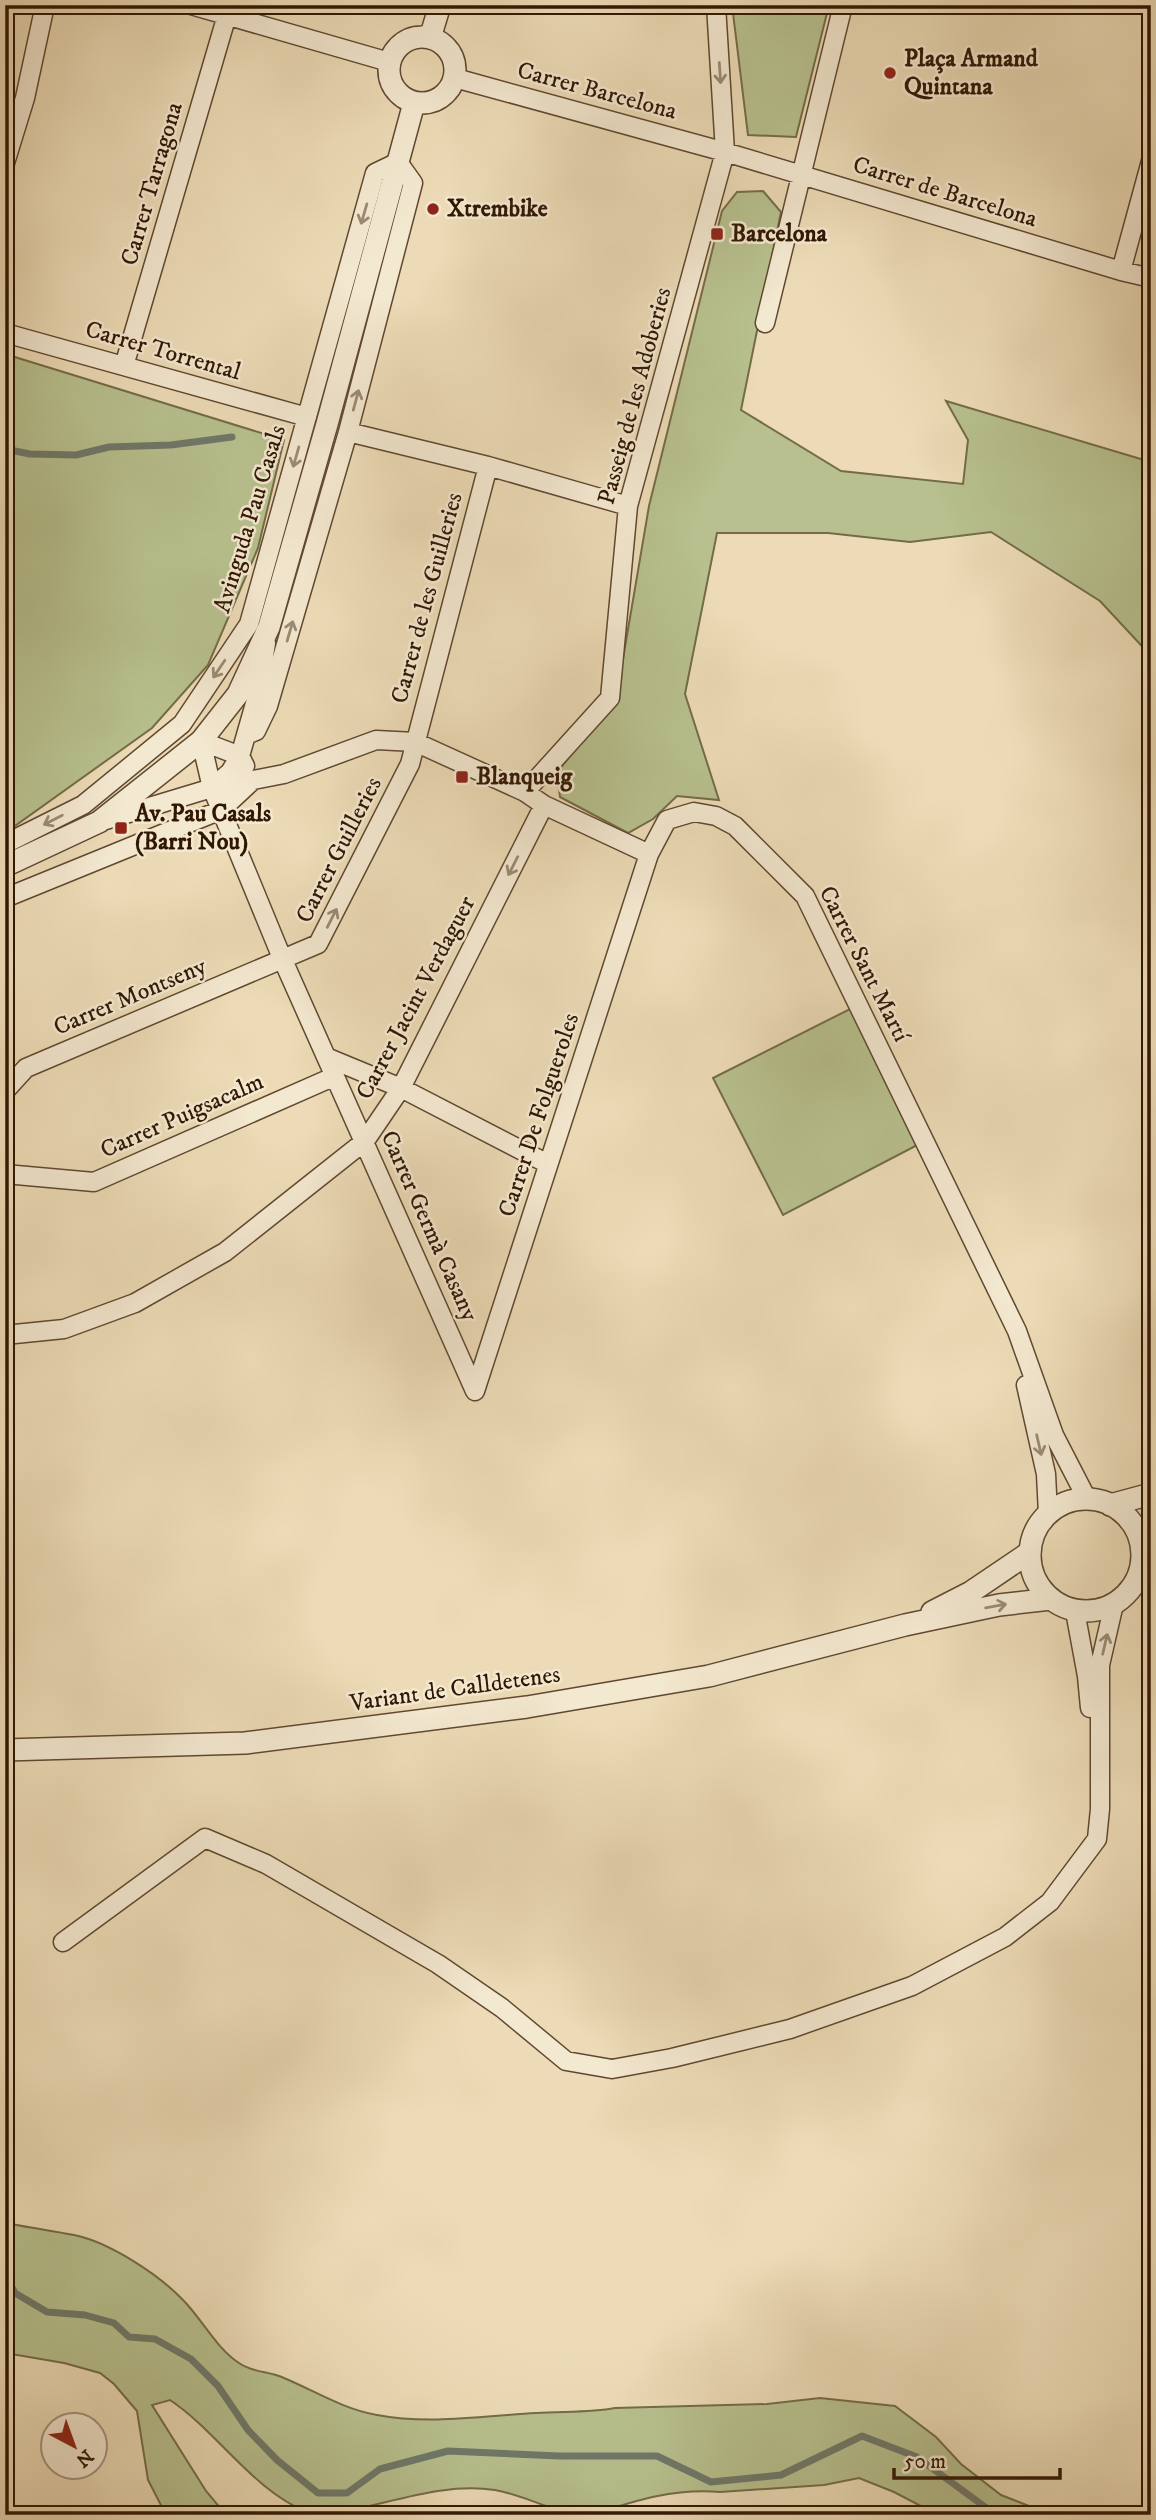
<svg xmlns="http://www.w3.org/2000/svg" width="1156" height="2520" viewBox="0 0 1156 2520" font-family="'IM FELL DW Pica',serif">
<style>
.green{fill:#b7c08e;stroke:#746c48;stroke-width:2}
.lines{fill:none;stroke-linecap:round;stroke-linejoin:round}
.stream{stroke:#6f796a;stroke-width:7}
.minor-casing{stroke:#604830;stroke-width:21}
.tertiary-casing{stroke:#604830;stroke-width:24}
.minor{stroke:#f3e8d0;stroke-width:18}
.tertiary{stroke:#f3e8d0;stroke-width:21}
.oneway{stroke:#9c8a74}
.poi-dot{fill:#8f2418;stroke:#f3e8d0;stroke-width:2.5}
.labels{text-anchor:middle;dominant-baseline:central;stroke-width:5;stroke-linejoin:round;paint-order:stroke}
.poi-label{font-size:24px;font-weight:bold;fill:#311703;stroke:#f3e8d0;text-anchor:start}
.street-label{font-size:24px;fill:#311703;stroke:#f3e8d0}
</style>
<rect width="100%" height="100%" fill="#ecdbb6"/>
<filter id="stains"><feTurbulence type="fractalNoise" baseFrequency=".00286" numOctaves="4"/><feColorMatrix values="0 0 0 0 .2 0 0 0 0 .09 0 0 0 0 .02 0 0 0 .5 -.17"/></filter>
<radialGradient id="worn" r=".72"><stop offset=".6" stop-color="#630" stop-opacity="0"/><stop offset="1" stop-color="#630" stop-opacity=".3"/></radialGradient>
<path class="green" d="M732,5H829L796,137L748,135Z
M763,191L781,212L741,410L841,471L963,484L968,440L946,401L1151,462V656L1100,601L991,532L910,542L828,533H717L685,694L719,800L677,796L653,819L628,833L560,797L557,772L616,700L649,506L722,211L737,192Z
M5,354L284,440L258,548L208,665L152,728L5,833Z
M856,1006L925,1141L783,1215L713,1078Z
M5,2218L11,2224C32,2228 53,2231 74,2235C109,2242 158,2274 183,2300C202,2319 216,2348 239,2363C253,2373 269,2371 284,2378C315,2391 343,2409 377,2415C429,2425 483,2416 536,2413C563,2411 589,2413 615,2408L767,2404L820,2398L895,2406L936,2437L961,2464L1001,2495L1052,2515H938L894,2492L859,2478L824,2485L720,2492C676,2488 636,2500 595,2514C558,2517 530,2496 495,2490C451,2483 405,2498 361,2508C347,2515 325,2519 309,2513C252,2490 219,2433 170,2400L152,2405L206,2491L226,2515H166L148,2480L137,2411L114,2384L100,2373L64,2363L5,2353Z"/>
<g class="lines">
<path class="stream" d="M5,449L30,454L76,455L109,447L171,445L232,437
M5,2275L15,2293L47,2312L85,2315L114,2323L129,2337L155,2339L191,2359L218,2386L248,2430L277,2460L318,2493H347L380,2469L448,2451L559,2456H657L711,2482L781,2475L862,2436L917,2457L996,2515"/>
<g class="minor-casing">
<path id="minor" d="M191,5L389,62
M455,78L725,152L1121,271L1151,278
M5,163L25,98L45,5
M1121,271L1151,161
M765,323L843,5
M5,333L307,417
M124,366L227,15
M348,432L488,466L628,506
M201,741L212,788L282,958L475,1391
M201,741L240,756L245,766
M212,788L284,774L376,740L415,742L525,792L544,805L649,854
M525,792L610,698L628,506L725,152L716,5
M106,820L212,788L230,772L240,756L258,693L266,643
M5,844L83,805L182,724L249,624L375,173L398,162L413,183L348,432L268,706L256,731L246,735
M5,898L221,810L252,781
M326,1057L401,1088L548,1164
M5,1091L26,1068L318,944L410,764L488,466
M5,1174L94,1182L333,1077
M5,1335L64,1329L135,1303L225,1252L365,1141L401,1088L544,805
M1026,1385L1046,1474L1048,1514
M475,1391L649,854L667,820L694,812L716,816L735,826L805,896L1017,1331L1054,1435L1087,1499
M1075,1611L1087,1676L1090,1708
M63,1942L205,1838L266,1864L438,1964L502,2008L566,2061L612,2069L672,2058L790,2029L912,1986L1005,1937L1050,1902L1097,1839L1100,1809V1665L1114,1604"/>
</g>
<g class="tertiary-casing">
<path id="tertiary" d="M389 70a33 33 0 1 1 66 0a33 33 0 1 1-66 0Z
M430,38L440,5
M5,866L99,822L201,741L238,694L269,627L327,424L414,103
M1030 1555a56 56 0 1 1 112 0a56 56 0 1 1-112 0Z
M1110,1505L1151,1494
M932,1612L971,1592L1030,1552
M5,1750L245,1743L527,1707L709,1676L905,1625L999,1605L1051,1599"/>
</g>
<use href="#minor" class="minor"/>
<use href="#tertiary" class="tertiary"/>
</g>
<defs><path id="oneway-shaft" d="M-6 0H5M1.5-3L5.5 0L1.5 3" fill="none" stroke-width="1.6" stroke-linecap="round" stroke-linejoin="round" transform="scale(1.75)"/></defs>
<g class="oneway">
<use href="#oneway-shaft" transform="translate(720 73) rotate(86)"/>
<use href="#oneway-shaft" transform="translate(364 214) rotate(106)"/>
<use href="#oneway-shaft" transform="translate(356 400) rotate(-75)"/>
<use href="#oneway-shaft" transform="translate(296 457) rotate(106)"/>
<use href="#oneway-shaft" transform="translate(290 631) rotate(-74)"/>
<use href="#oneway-shaft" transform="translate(219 669) rotate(124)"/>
<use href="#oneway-shaft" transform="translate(53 820) rotate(153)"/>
<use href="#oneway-shaft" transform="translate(513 866) rotate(117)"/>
<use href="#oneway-shaft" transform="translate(332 918) rotate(-63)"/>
<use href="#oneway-shaft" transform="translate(1039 1445) rotate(77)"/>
<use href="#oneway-shaft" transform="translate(996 1606) rotate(-10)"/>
<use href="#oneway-shaft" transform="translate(1105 1644) rotate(-77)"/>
</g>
<g class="poi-dot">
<circle cx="890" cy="73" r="7"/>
<circle cx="433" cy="209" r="7"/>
<rect x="710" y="227" width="14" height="14" rx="3.5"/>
<rect x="455" y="770" width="14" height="14" rx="3.5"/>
<rect x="114" y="821" width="14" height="14" rx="3.5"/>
</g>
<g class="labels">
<g class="poi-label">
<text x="904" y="59">Plaça Armand<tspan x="904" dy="28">Quintana</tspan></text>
<text x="447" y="209">Xtrembike</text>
<text x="731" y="234">Barcelona</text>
<text x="476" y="777">Blanqueig</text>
<text x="135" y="814">Av. Pau Casals<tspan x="135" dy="28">(Barri Nou)</tspan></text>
</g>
<g class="street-label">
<text transform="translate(597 91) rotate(15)">Carrer Barcelona</text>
<text transform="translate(152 184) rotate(-74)">Carrer Tarragona</text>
<text transform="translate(945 192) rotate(17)">Carrer de Barcelona</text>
<text transform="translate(163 351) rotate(16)">Carrer Torrental</text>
<text transform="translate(635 396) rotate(-75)">Passeig de les Adoberies</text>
<text transform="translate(250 519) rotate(-73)">Avinguda Pau Casals</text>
<text transform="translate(427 598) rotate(-75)">Carrer de les Guilleries</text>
<text transform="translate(339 850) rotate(-63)">Carrer Guilleries</text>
<text transform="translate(864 964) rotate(63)">Carrer Sant Martí</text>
<text transform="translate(130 997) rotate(-23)">Carrer Montseny</text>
<text transform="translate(416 998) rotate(-62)">Carrer Jacint Verdaguer</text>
<text transform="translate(539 1115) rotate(-72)">Carrer De Folgueroles</text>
<text transform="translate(182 1116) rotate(-24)">Carrer Puigsacalm</text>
<text transform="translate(429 1226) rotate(66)">Carrer Germà Casany</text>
<text transform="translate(455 1689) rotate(-8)">Variant de Calldetenes</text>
</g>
</g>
<rect width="1156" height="2520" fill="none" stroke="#ecdbb6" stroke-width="28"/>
<rect x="7" y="7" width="1142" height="2506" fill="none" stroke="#311703" stroke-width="3.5"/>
<rect x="14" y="14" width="1128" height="2492" fill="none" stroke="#311703" stroke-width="2"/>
<g transform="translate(74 2446) rotate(139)"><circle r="33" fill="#f3e8d0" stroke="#a5947e" stroke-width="2"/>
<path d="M0-5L12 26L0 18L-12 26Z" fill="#8f2418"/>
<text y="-10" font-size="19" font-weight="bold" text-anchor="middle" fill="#311703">N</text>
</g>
<path d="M894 2468v10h166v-10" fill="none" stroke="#311703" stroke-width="3.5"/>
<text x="904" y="2468" font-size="21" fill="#311703" stroke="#f3e8d0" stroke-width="5" paint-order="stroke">50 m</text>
<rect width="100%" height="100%" filter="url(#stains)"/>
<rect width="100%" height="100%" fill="url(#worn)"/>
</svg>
